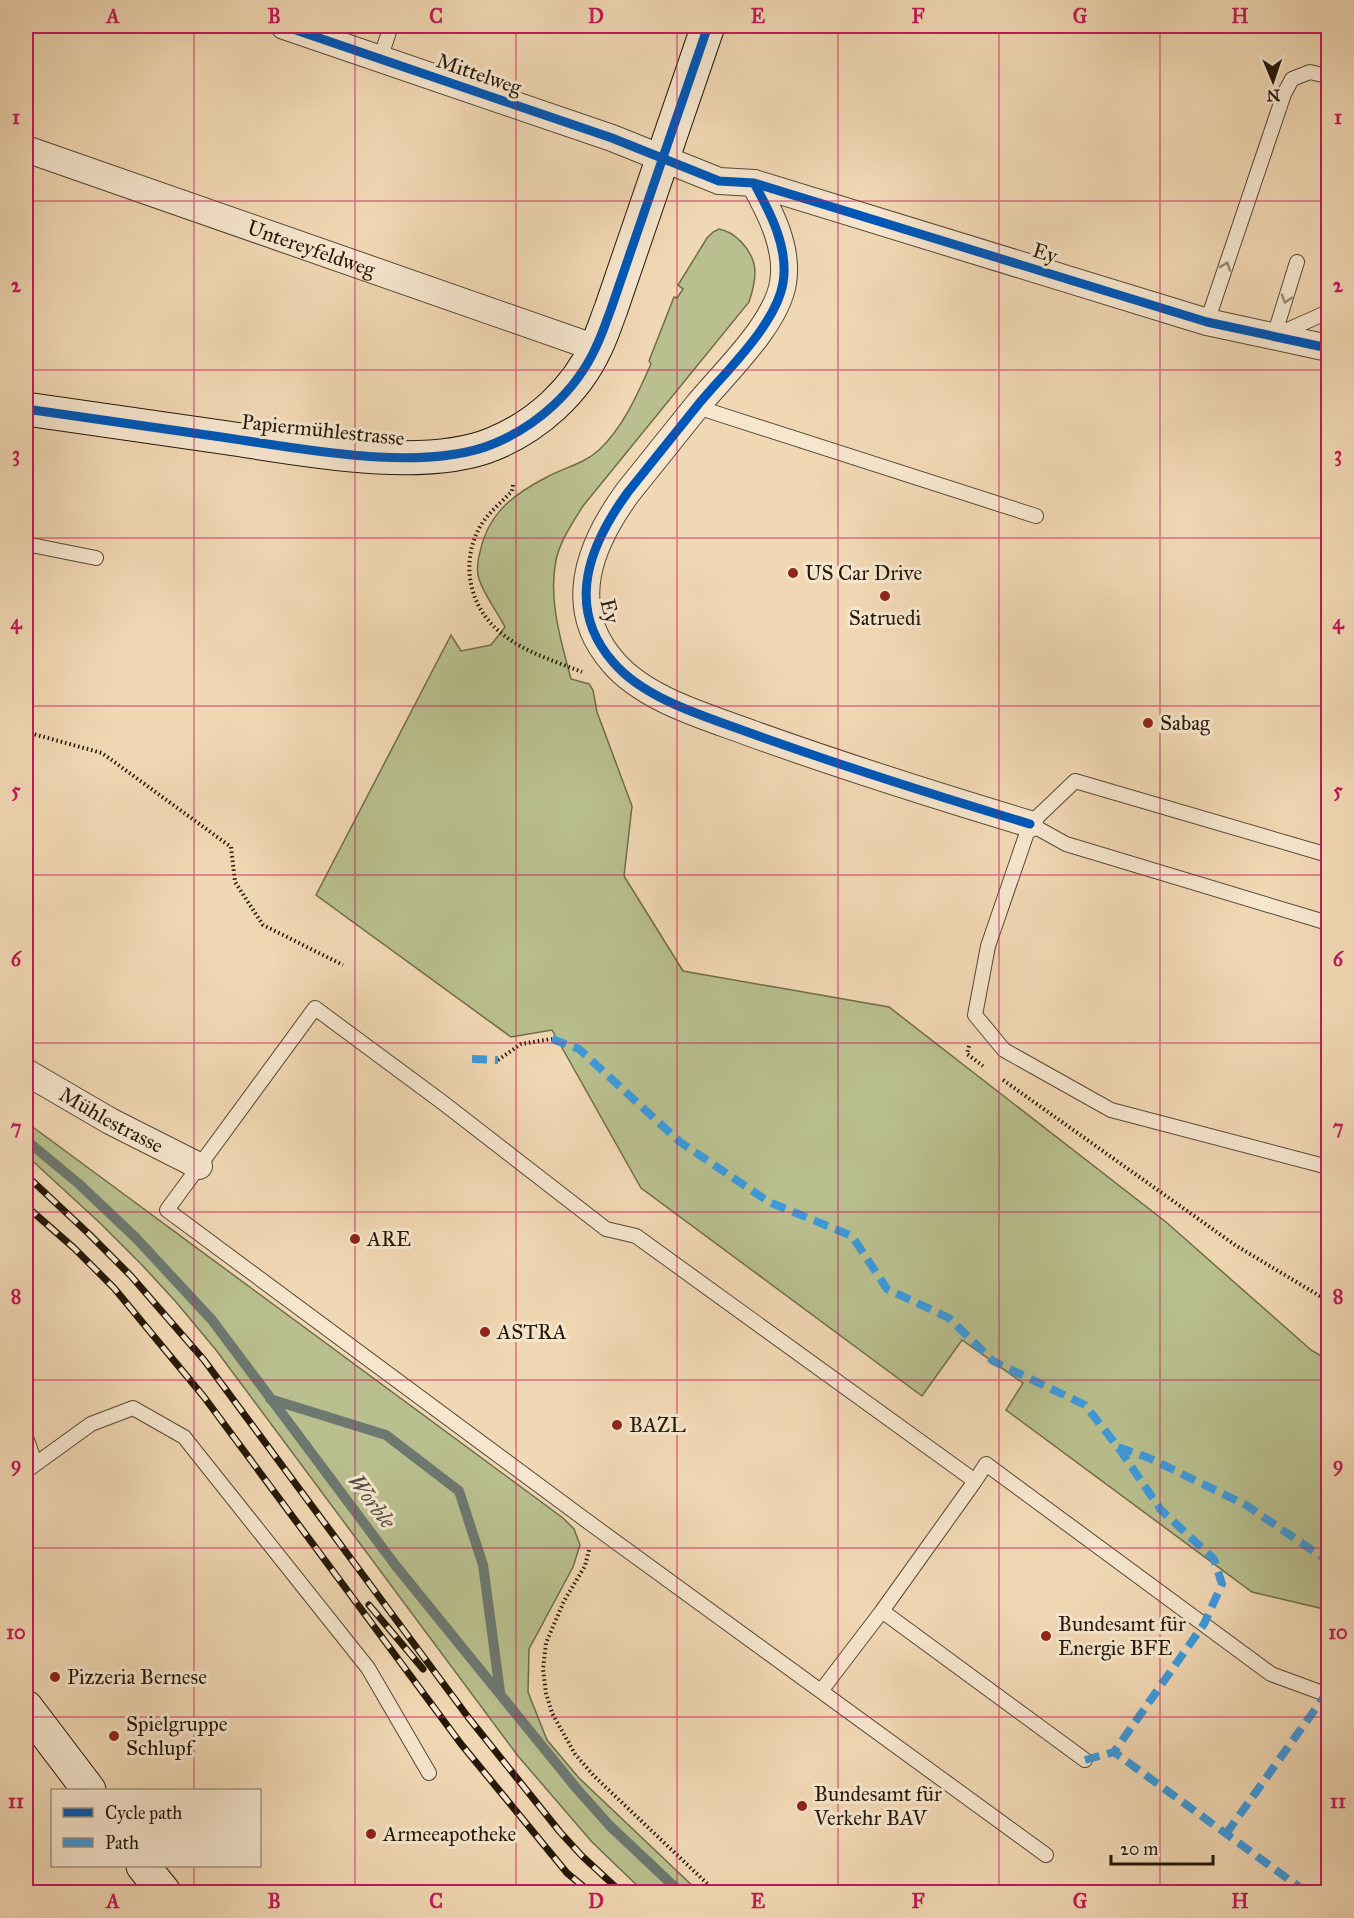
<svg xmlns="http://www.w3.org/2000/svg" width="1354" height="1918" viewBox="0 0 1354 1918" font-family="'IM FELL Great Primer',serif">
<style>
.green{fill:#b9bf8e;stroke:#6e6c4b;stroke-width:1.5}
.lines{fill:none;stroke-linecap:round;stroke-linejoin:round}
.stream{stroke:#6d7870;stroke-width:10}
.lane-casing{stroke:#574833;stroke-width:16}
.street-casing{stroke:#574833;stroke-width:28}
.secondary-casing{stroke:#241808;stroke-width:35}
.path{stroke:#241808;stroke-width:4;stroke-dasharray:1.5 3;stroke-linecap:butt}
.lane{stroke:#f6e6ce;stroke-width:14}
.street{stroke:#f6e6ce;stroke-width:26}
.secondary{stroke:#f6e6ce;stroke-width:33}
.rail-casing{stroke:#241808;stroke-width:7}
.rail{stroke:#f6e6ce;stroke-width:4.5;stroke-dasharray:14;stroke-linecap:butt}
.quiet{stroke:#3c9add;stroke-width:8;stroke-dasharray:15 8;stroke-linecap:butt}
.cycleway-casing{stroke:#f6e6ce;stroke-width:13}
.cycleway{stroke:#0057b8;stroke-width:9}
.oneway{stroke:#988975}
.grid{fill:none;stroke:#c2185b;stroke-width:1.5;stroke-opacity:0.55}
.poi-dot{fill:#8f2418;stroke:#f6e6ce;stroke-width:2}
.labels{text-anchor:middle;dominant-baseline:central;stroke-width:6;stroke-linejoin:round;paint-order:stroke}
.street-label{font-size:21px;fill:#241808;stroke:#f6e6ce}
.poi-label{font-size:21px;fill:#241808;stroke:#f6e6ce;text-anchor:start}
.water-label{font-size:22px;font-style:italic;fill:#4e5045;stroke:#f6e6ce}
.neatline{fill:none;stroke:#c2185b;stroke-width:2}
.grid-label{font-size:20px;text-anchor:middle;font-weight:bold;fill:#c2185b}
</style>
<rect width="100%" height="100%" fill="#f1d8b4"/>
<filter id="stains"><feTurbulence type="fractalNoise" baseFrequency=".00333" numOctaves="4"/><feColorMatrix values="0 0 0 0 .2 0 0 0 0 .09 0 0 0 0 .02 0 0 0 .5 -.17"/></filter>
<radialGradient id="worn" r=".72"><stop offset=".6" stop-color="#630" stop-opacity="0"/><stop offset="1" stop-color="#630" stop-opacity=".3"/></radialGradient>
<path class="green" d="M719,229C735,232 750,248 754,264C757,276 753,290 749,302L583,506C573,522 560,541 556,560C548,600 561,641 571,679L589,684L593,690L597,712L632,806L624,876L683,971L889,1007L1166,1222L1311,1350L1328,1360V1610L1252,1592L1006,1410L1023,1383L962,1340L922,1396L641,1188L552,1030L511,1037L316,895L451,635L461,651L491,645L505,627C497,611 484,595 479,579C476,571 478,560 480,552C488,513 514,494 547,477C565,467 584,464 599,450C624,426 637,395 651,364L649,361L674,297L677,298L683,289L678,285L707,238L713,232Z
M26,1122L563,1518L574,1529L580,1545L573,1567L529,1649L528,1692L547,1740L579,1778L699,1892H644L592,1842L518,1756L216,1350L176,1302L142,1265L100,1223L26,1155Z"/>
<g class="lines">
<path class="stream" d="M26,1140L79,1184L136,1238L212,1320L396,1566L577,1789L610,1826L680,1892
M270,1399L386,1435L459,1491L483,1565L500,1692"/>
<g class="lane-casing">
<path id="lane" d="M380,59L391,26
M1207,322L1284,94L1292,79L1310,72L1327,76L1328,79
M1276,335L1328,312
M1274,336L1297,262
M697,407L1036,516
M26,544L96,558
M1030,824L1066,844L1328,923
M1328,855L1075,781L1030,824L988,946L975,1015L1004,1050L1111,1110L1328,1167
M26,1437L35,1463
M26,1471L91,1424L133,1408L184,1437L368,1668L429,1773
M975,1481L986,1464L1271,1674L1328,1695
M821,1691L882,1611
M1046,1855L587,1521L167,1210L315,1008L442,1102L606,1229L636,1236L975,1481L882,1611L1085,1760"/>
</g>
<g class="street-casing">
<g id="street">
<path d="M284,26L612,138L719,181L754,183L1207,322L1328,348"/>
<path id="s1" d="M26,149L596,348"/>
<path d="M754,183C770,212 789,248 783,283C776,325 724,373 697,406C674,435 651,463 628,492C590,544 564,606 613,662C645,700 708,717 753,734C845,767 937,796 1030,824"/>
<path id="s2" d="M26,1072L110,1121L199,1166"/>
</g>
</g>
<g class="secondary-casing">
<path id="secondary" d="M26,409C93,418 160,428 228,438C302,449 423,473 493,444C537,426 576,391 596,347C602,335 606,322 611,309L708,26
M26,1707L89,1790
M143,1866L164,1892"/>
</g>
<path class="path" d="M513,485L512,491C502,502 489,512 481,525C460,560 468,606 500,632C523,652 555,661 582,672
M26,732L102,753L231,847L235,882L263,925L343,965
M969,1046L967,1054L983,1066
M498,1060L521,1044L552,1039
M1003,1080L1235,1245L1328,1301
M589,1550L585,1566L564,1601L546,1643L543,1669L546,1693L552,1713L575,1754L594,1776L716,1892"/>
<use href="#lane" class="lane"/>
<use href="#street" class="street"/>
<use href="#secondary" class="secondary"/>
<g class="rail-casing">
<path id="rail" d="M26,1175L89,1234L131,1276L204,1360L468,1717L560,1832L582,1856L621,1892
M26,1206L74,1248L114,1288L204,1397L461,1744L567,1873L590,1892
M369,1605L423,1669"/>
</g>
<use href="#rail" class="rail"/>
<path class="quiet" d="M552,1039L579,1049L680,1142L769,1202L852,1236L887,1289L949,1318L993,1361L1085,1405L1118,1447L1161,1510L1214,1559L1222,1584L1204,1624L1114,1752
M472,1059L498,1060
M1118,1447L1149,1458L1246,1505L1328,1561
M1085,1760L1114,1752L1306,1892
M1226,1834L1326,1694"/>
<g class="cycleway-casing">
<path id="cycleway" d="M284,26L612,138L719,181L754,183L1207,322L1328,348
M754,183C770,212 789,248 783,283C776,325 724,373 697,406C674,435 651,463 628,492C590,544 564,606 613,662C645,700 708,717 753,734C845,767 937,796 1030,824
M26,409C93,418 160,428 228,438C302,449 423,473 493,444C537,426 576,391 596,347C602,335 606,322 611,309L708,26"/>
</g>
<use href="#cycleway" class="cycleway"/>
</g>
<defs><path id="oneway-chevron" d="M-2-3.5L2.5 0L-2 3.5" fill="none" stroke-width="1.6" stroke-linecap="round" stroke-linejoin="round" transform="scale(1.5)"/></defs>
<g class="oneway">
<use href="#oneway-chevron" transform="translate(1226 266) rotate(-71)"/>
<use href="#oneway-chevron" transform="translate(1286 299) rotate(107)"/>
</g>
<path class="grid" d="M194,26V1790M355,26V1892M516,26V1892M677,26V1892M838,26V1892M999,26V1892M1160,26V1892M26,201H1328M26,370H1328M26,538H1328M26,706H1328M26,875H1328M26,1043H1328M26,1212H1328M26,1380H1328M26,1548H1328M26,1717H1328M194,1866V1892"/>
<g class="poi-dot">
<circle cx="793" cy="573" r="6"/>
<circle cx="885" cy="596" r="6"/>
<circle cx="1148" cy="723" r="6"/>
<circle cx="355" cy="1239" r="6"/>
<circle cx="485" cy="1332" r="6"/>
<circle cx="617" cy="1425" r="6"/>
<circle cx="1046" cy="1636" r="6"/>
<circle cx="55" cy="1677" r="6"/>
<circle cx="114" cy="1736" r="6"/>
<circle cx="802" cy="1806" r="6"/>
<circle cx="371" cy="1834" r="6"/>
</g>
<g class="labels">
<g class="street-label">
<text transform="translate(479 74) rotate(19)">Mittelweg</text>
<text stroke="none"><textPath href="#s1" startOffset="302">Untereyfeldweg</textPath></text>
<text transform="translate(1045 253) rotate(17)">Ey</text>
<text transform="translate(323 430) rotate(6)">Papiermühlestrasse</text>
<text transform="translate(610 611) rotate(76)">Ey</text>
<text stroke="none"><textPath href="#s2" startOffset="98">Mühlestrasse</textPath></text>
</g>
<g class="poi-label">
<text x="805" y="573">US Car Drive</text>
<text x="885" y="618" text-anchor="middle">Satruedi</text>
<text x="1160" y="723">Sabag</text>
<text x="367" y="1239">ARE</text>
<text x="497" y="1332">ASTRA</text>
<text x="629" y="1425">BAZL</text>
<text x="1058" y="1624">Bundesamt für<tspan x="1058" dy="24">Energie BFE</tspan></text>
<text x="67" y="1677">Pizzeria Bernese</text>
<text x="126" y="1724">Spielgruppe<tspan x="126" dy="24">Schlupf</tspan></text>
<text x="814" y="1794">Bundesamt für<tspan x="814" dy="24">Verkehr BAV</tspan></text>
<text x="383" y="1834">Armeeapotheke</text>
</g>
<g class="water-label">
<text transform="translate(372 1501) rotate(53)">Worble</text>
</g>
</g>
<rect width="1354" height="1918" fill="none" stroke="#f1d8b4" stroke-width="66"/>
<rect x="51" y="1789" width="210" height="78" fill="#f6e6ce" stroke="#a2947f" stroke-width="1.5"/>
<rect x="63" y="1808" width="30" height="9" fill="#0057b8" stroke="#a2947f" stroke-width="1.5"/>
<text x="105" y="1819" font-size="18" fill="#241808">Cycle path</text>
<rect x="63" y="1838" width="30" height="9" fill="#3c9add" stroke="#a2947f" stroke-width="1.5"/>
<text x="105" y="1849" font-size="18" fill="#241808">Path</text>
<g transform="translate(1273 81) rotate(178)" stroke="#f6e6ce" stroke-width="4.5" paint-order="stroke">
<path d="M0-4.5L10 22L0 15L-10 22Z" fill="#241808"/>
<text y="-9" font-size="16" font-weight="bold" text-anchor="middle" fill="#241808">N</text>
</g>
<path d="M1111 1855v9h102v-9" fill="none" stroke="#241808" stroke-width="3"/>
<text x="1120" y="1855" font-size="18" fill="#241808" stroke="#f6e6ce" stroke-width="4.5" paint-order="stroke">20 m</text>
<rect x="33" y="33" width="1288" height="1852" class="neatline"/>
<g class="grid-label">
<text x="113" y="23">A</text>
<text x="274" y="23">B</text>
<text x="436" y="23">C</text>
<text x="596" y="23">D</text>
<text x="758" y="23">E</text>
<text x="918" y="23">F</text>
<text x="1080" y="23">G</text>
<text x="1240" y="23">H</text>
<text x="16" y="124">1</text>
<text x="1338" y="124">1</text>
<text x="16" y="292">2</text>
<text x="1338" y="292">2</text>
<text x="16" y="461">3</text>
<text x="1338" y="461">3</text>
<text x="16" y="629">4</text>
<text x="1338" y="629">4</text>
<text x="16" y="797">5</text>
<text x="1338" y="797">5</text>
<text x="16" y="966">6</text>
<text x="1338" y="966">6</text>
<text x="16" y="1134">7</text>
<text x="1338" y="1134">7</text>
<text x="16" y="1303">8</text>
<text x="1338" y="1303">8</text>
<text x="16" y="1471">9</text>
<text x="1338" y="1471">9</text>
<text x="16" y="1639">10</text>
<text x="1338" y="1639">10</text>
<text x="16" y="1808">11</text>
<text x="1338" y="1808">11</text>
<text x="113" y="1908">A</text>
<text x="274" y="1908">B</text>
<text x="436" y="1908">C</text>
<text x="596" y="1908">D</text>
<text x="758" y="1908">E</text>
<text x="918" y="1908">F</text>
<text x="1080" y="1908">G</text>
<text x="1240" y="1908">H</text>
</g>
<rect width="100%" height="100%" filter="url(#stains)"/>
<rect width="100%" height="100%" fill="url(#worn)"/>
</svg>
